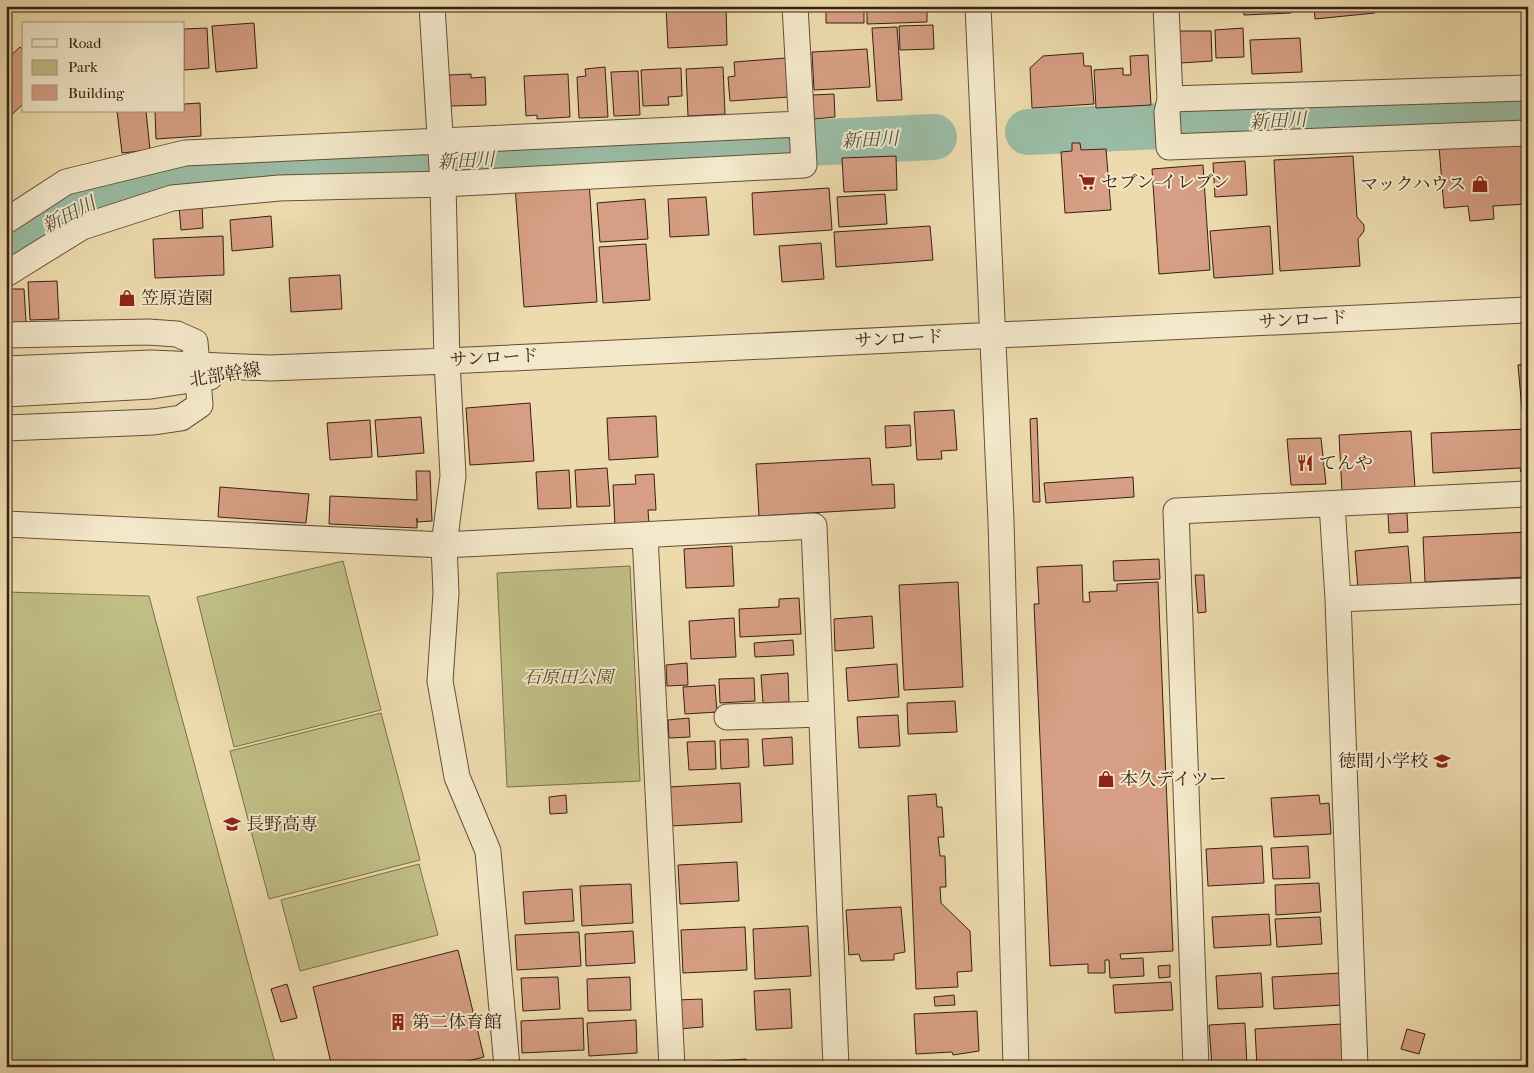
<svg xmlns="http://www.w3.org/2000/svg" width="1534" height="1073" viewBox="0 0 1534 1073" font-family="'IM FELL French Canon','Noto Serif JP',serif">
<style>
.green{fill:#bfbe85;stroke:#7b6f4c}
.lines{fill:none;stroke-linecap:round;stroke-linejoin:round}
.river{stroke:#9abca5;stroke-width:46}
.building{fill:#d69e84;stroke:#372012}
.minor-casing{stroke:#644f39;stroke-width:27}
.minor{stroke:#f3e8ca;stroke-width:25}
.labels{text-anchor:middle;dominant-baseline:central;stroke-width:4;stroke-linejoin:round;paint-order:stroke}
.poi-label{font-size:18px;fill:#372012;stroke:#f3e8ca;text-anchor:start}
.street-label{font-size:18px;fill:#372012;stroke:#f3e8ca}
.park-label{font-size:18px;font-style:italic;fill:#59482f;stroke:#f3e8ca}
.water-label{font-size:19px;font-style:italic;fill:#554f3e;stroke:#f3e8ca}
</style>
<rect width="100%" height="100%" fill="#eddbad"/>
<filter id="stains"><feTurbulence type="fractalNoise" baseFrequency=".004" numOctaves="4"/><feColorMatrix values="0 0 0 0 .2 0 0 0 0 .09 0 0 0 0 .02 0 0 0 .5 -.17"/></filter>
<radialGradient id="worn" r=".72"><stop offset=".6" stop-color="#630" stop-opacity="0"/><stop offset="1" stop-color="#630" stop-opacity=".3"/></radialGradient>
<path class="green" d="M343,561L381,710L234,747L197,597Z
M630,566L640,781L507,787L497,573Z
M6,592L149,596L276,1067H6Z
M381,713L420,860L269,899L230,751Z
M419,864L438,935L300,971L281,900Z"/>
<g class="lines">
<path class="river" d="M1028,132L1528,110
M13,246L82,204L172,176L255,169L934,137"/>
</g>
<path class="building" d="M666,6H726L727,45L668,48Z
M826,6H864V23H826Z
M867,6H927V22L867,24Z
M1244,6H1290L1291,13L1244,15Z
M1314,6H1375V13L1315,19Z
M1477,6H1521V7L1477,10Z
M254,23L257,68L216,72L212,26Z
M933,25L934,49L900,50L899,26Z
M897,27L902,100L877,101L872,28Z
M207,28L209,68L184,70V29Z
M1243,28L1244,57L1216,58L1215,30Z
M1179,31H1211L1212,61L1180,63Z
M1300,38L1302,72L1252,74L1250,40Z
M20,47L24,51V103L6,120V60Z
M867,49L870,87L814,90L812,52Z
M1083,53L1084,66H1091L1094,104L1032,108L1030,68L1043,56Z
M1148,55L1151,105L1096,108L1094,70L1123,68V75H1131L1130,56Z
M786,58L789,97L730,101L728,77L735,76L734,62Z
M605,67L608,117L579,118L577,77L586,76L585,69Z
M723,67L725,114L688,116L686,69Z
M681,68L682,96L668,97L669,105L643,106L641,70Z
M638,71L640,115L614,116L611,72Z
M471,74V78L485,77L486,105L451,106L449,75Z
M568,74L570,117L537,119V115L526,116L524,76Z
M834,94L835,117L814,119L813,95Z
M200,103L201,136L156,139L155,111H184V104Z
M117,111H146L150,150L122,153Z
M1523,140L1527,204L1493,206L1494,219L1470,221L1468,206L1444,208L1439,146Z
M1072,143H1080L1081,150L1106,149L1111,210L1065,213L1061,152L1072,151Z
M896,156L897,190L844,192L842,158Z
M1353,156L1357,217L1364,225V231L1358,239L1360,266L1280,271L1274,160Z
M1245,161L1247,195L1215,197L1213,163Z
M1203,165L1210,270L1159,274L1152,169Z
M589,181L597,302L524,307L515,186Z
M829,188L832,230L754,235L752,193Z
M885,194L887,224L839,227L837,197Z
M706,197L709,235L670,237L668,199Z
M645,199L648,239L600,242L597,203Z
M202,205L203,228L181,230L179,206Z
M271,216L273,247L232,251L230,220Z
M930,226L933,260L836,267L834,232Z
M1270,226L1273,274L1214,278L1210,231Z
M223,236L224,275L155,278L153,239Z
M821,243L824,279L782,282L779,246Z
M646,244L650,300L603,303L599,247Z
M340,275L342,309L291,312L289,278Z
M57,281L59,319L30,320L28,282Z
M6,289H24L26,322L6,323Z
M1528,364V410H1522L1518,365Z
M530,403L534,461L470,465L466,408Z
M954,410L957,450L941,451L942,459L917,460L914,412Z
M656,416L658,457L609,460L607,418Z
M421,417L424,453L378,457L375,420Z
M1037,418L1040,502H1033L1030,419Z
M370,420L372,457L330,460L327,423Z
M910,425L911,446L886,448L885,426Z
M1528,429V472H1521L1520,468L1433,473L1431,433Z
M1411,431L1415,488L1342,492L1339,435Z
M1321,438L1326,484L1291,485L1287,439Z
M870,458L872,485L894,484L895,508L759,516L756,464Z
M607,468L610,506L577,507L575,470Z
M569,470L571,508L538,509L536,472Z
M416,471H430L432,521L417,522V518V528L329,524L330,496L417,500Z
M654,474L656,510H648L649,524L615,526L613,485L636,484L635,475Z
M1133,477L1134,497L1046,503L1044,483Z
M220,487L309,494L306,523L218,517Z
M1407,513L1408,532L1389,533L1388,514Z
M1528,532V577L1425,582L1423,537Z
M732,546L734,586L686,588L684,549Z
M1408,546L1411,584L1358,589L1355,551Z
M1159,559L1160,579L1114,581L1113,561Z
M1082,565L1083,602H1090L1089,592L1117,591V584L1158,582L1173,951L1120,954L1121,959L1143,958L1144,976L1110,978L1109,960H1105V973H1088V964L1050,966L1034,604H1039L1037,567Z
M1195,575H1204L1206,612L1198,613Z
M958,582L963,687L904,690L899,585Z
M799,598L801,634L740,637L739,609L779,607V599Z
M872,616L874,648L835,651L834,619Z
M734,618L736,657L691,659L689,621Z
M793,640L794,655L755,657L754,643Z
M687,663L688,685L667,686L666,665Z
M897,664L899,697L848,701L846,668Z
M788,673L789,702L763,703L761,675Z
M754,678L755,701L720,703L719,679Z
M715,685L717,712L685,714L683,687Z
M955,701L957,732L908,734L907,703Z
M898,715L900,746L859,748L857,717Z
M689,718L690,737L669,738L668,720Z
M792,737L793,764L764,766L762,739Z
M748,739L749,767L721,769L720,740Z
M715,741L716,769L689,770L687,742Z
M740,783L742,822L671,826L669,787Z
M936,794L937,807H942L944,837H938L940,856H945L946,887H940L941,903L970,931L972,971L957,972L958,987L916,989L908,796Z
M566,795L567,813L550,814L549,797Z
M1319,795L1320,804L1329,803L1331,834L1274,837L1271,798Z
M1262,846L1264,883L1208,886L1206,849Z
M1308,846L1310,878L1273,879L1271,848Z
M737,862L739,901L680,904L678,865Z
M1319,883L1321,912L1276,915L1275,885Z
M631,884L633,923L582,926L580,886Z
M572,889L574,921L525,924L523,892Z
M901,907L905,952L894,954V960L861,961L859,954L849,955L846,910Z
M1269,914L1271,945L1214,948L1212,917Z
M1320,917L1322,944L1277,947L1275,919Z
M808,926L811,976L755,979L753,929Z
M745,927L747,970L683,973L681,930Z
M633,931L635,963L586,966L585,934Z
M579,932L581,966L517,970L515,935Z
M458,950L484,1057L442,1067H332L313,987Z
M1170,965V977L1159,978L1158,966Z
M1261,973L1263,1007L1218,1009L1216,976Z
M1341,973L1343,1005L1274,1009L1272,977Z
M558,977L560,1009L523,1011L521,978Z
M630,977L631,1010L588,1011L587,979Z
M1171,982L1173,1010L1115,1013L1113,985Z
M287,984L297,1018L281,1022L271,989Z
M790,989L792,1028L756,1030L754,991Z
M954,995L955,1005L935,1006L934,997Z
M702,999L703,1027L678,1029L677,1000Z
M977,1011L979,1051L953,1055L952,1052L916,1054L914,1014Z
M583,1018L584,1050L522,1053L521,1021Z
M636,1020L637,1053L589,1056L587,1023Z
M1245,1023L1247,1067H1212L1209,1025Z
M1342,1024L1344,1064L1257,1067L1255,1029Z
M1407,1029L1425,1034L1419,1054L1401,1049Z
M746,1059L747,1067H700V1062Z"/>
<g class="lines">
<g class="minor-casing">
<path id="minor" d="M432,6L443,184L447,361L453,476L444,545L446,593L440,681L457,777L488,851L507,1067
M978,6L1001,521L1016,1067
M1166,6L1170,99L1528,88
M1170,99L1167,112L1169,147L1528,133
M6,221L66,182L185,153L800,124
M6,274L82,227L172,198L279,188L443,184L804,165L795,6
M6,335L148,332L177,334L195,342L197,365
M6,369L151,363L270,368L447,361L1528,310
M6,394L151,386L210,377
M6,428L154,422L181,418L200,405L198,379
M1332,504L1338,599L1355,1067
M6,524L444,545L814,526L836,1067
M645,536L672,1067
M1338,599L1528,591
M727,717L821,714
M1196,1067L1176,511L1528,494"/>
</g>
<use href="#minor" class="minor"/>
</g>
<defs>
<g id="supermarket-bare" transform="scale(1.35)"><path d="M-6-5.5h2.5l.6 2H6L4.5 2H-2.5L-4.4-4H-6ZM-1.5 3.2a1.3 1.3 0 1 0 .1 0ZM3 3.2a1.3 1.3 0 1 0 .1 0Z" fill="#8f2418" stroke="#f3e8ca" stroke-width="2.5" paint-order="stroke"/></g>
<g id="shop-bare" transform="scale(1.35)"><path d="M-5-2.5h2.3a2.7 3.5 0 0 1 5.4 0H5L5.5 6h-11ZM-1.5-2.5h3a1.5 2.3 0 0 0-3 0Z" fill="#8f2418" stroke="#f3e8ca" stroke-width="2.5" paint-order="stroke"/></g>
<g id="restaurant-bare" transform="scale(1.35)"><path d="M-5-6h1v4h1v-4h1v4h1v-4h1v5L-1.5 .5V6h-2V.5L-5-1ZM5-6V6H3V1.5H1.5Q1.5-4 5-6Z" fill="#8f2418" stroke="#f3e8ca" stroke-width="2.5" paint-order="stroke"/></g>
<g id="school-bare" transform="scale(1.35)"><path d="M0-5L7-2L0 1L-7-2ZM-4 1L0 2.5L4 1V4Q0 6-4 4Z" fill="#8f2418" stroke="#f3e8ca" stroke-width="2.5" paint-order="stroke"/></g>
<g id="university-bare" transform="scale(1.35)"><path d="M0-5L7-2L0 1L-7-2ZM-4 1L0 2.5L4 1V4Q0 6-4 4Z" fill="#8f2418" stroke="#f3e8ca" stroke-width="2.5" paint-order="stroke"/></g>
<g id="building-bare" transform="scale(1.35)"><path d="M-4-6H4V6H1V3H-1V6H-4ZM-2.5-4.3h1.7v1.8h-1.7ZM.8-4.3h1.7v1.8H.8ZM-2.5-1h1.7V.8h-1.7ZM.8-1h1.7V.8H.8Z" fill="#8f2418" stroke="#f3e8ca" stroke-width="2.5" paint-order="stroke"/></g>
</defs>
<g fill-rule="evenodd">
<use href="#supermarket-bare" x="1087" y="182"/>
<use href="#shop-bare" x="1480" y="184"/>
<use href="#shop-bare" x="127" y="298"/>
<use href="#restaurant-bare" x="1305" y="463"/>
<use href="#school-bare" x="1442" y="761"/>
<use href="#shop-bare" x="1106" y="779"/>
<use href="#university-bare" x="232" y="824"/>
<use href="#building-bare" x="398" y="1022"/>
</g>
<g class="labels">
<g class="poi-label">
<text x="1101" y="182">セブン-イレブン</text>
<text x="1466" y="184" text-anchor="end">マックハウス</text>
<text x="141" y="298">笠原造園</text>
<text x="1319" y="463">てんや</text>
<text x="1428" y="761" text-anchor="end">徳間小学校</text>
<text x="1120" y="779">本久デイツー</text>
<text x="246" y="824">長野高専</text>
<text x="412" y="1022">第二体育館</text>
</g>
<g class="street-label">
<text transform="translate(1303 320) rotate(-3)">サンロード</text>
<text transform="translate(899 339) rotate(-3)">サンロード</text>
<text transform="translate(494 358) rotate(-3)">サンロード</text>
<text transform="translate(225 375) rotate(-9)">北部幹線</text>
</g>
<g class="park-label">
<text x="568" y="677">石原田公園</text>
</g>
<g class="water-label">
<text transform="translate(1278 121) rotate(-3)">新田川</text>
<text transform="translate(870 140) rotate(-3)">新田川</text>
<text transform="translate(466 161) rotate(-3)">新田川</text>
<text transform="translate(69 215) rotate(-27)">新田川</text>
</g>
</g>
<rect width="1534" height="1073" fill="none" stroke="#eddbad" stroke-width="25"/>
<rect x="8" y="8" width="1519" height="1058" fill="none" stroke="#372012" stroke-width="2.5"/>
<rect x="12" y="12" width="1509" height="1048" fill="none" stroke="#372012"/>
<rect x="22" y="22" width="162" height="90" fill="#f3e8ca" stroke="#a89880"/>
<rect x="32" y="39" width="25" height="8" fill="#f3e8ca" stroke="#a89880"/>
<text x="68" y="48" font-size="15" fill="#372012">Road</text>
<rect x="32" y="60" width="25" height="15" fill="#bfbe85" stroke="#a89880"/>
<text x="68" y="72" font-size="15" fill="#372012">Park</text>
<rect x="32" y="85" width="25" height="15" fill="#d69e84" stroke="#a89880"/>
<text x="68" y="98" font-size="15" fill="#372012">Building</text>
<rect width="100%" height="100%" filter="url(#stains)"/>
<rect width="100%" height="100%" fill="url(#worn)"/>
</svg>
